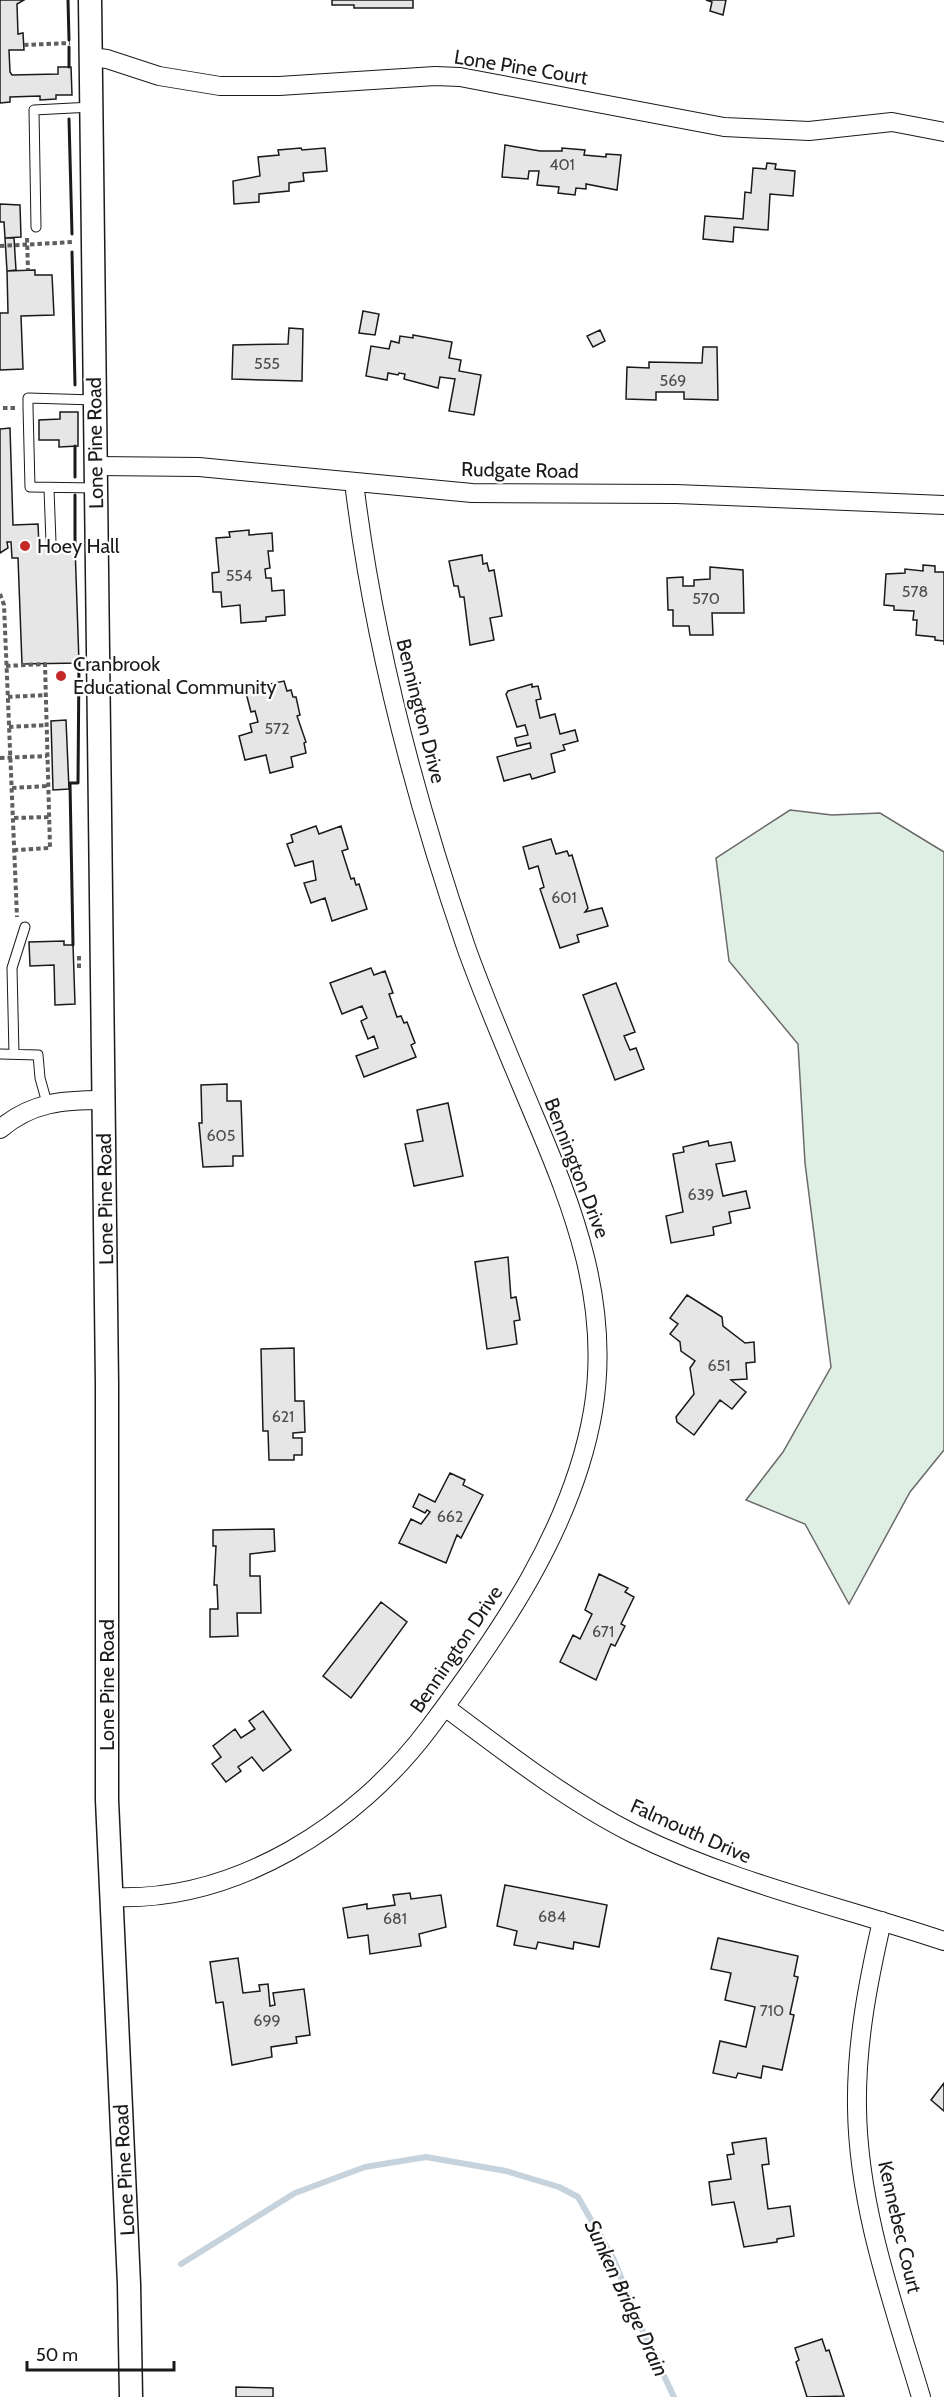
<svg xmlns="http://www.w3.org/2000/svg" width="944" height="2397" viewBox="0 0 944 2397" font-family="Cabin,sans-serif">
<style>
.green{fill:#e0efe3;stroke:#6a6a6a;stroke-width:1.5}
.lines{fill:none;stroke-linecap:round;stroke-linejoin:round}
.stream{stroke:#c6d2dc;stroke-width:6}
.building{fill:#e6e6e6;stroke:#1a1a1a;stroke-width:1.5}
.service-casing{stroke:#1a1a1a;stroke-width:11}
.minor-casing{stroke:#1a1a1a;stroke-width:20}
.tertiary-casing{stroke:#1a1a1a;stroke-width:25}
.path{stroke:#5f5f5f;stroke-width:4;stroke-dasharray:4.5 3;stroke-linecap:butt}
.service{stroke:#fff;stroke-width:9}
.minor{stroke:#fff;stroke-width:18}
.tertiary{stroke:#fff;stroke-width:22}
.wall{stroke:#1a1a1a;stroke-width:3}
.poi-dot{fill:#c62828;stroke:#fff;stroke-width:2}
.labels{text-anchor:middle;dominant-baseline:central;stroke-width:4.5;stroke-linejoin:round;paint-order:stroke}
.number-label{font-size:16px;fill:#4d4d4d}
.street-label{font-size:20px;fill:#1a1a1a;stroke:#fff}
.poi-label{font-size:20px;fill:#1a1a1a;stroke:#fff;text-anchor:start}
.water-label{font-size:21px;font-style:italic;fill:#1a1a1a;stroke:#fff}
</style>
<rect width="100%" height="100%" fill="#fff"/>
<path class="green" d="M790,810L832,815L880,813L944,852V1450L910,1492L849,1604L805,1524L746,1500L783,1452L831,1367L805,1163L798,1044L729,961L716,858Z"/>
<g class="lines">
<path class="stream" d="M181,2264L295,2193L365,2167L426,2157L506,2171L559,2187L578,2197L614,2260L641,2327L674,2397"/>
</g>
<path class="building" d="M0,0H24L17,4L18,34L23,33L24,50H9L10,72L12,75L58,74V67H71L72,95H56V99L40,100V96L10,97V102L0,103Z
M332,0H413V8H354V5H332Z
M706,0H726L723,15L710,11L712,2Z
M505,145L540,151H562V148L585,150L584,155L606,157V154L621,155L617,190L586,184V189L576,188L575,195L558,193L559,187L537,185L539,171H529L528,179L502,177Z
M301,148L302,150L325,148L327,171L303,173L304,181L289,183V191L259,194V202L234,204L233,181L260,176L258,157L279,155L278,150Z
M767,163L776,164L775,169L795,171L793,196L770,194L768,230L734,227L733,242L703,239L705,216L743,219L745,192L751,193L753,168L766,169Z
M0,204L20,205L21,237L5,238L4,222H0Z
M5,238H14L16,270L7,271Z
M35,270V275H52L54,315L21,316L23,369L0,370V313H8L7,271Z
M363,311L379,314L375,335L359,333Z
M289,328L303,329L302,381L232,379L233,345L288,344Z
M600,330L605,341L593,347L587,336Z
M413,335L452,342L449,358L461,360L459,371L481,375L474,415L449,411L455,379L440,377L438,388L404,379L405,374L399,373L398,375L388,373L387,380L366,376L371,346L389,349L391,341L399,343L400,336L413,338Z
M703,347H717L718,400L684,399V392H656V400L626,399L627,367L649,368V362L702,363Z
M60,412H78V446L59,447V440H39V420L60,419Z
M10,428L13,525L38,524L39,547L75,546L79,663L22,664L18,558H12L11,542H7L8,548L0,553V429Z
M249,530V535L272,533L273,551H268L270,568L265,569L266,578H271L272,591L284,590L285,615L266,617V621L241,623L240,605L222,607L221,592H213L212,573L219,572L216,538L230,537L229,532Z
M482,555L483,564L487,563L489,571L494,570L502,616L490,618L494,640L470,645L464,597H460L458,586H454L449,561Z
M923,565L935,566V572H944V645V641L935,640V637L916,635L917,620H913L914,611L894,610V606L884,605L886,574L905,573V569L923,571Z
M710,567L743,570L744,613H712L713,635H690L689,626H673V610H668L667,578L683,577V586H694V580L710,579Z
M284,681L287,691L291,690L293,697H296L300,715L297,716L306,742L304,743L306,753L291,757L293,767L270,773L266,755L245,760L239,736L252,732L250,724L258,722L255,711L251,712L245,689Z
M532,684V687L538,686L541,699L536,700L540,718L555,714L560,734L575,730L578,741L563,745L565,750L551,754L555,772L532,779L530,774L504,781L497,757L531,748L530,743L517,746L515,738L528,735L525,725L517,727L506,694L508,691Z
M66,720L69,789L53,790L51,721Z
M316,826L319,834L341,826L348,849L342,851L351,879L354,878L356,885L359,884L367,909L332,921L325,898L311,903L304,883L316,880L313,861L295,866L287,844L293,842L291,835Z
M551,839L556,854L567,851L569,856L572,855L588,908L585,912L602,908L608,926L577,935L579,942L560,948L540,889L544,887L538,866L529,869L523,847Z
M64,941V945H73L75,1004L55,1005L54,965L30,966L29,942Z
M371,968L374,975L385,971L393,993L389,994L397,1017L401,1016L404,1023L407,1022L415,1043L411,1045L416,1057L364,1077L356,1056L378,1048L374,1036L368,1039L361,1021L367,1018L362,1006L342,1014L330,983Z
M616,983L635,1032L624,1036L630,1050L636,1048L644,1069L615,1080L583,995Z
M227,1084V1101H241L243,1156H233V1166L203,1167L199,1123H202L201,1085Z
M448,1103L463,1176L414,1186L405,1144L423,1141L417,1110Z
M708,1141L709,1146L731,1142L735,1161L716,1164L723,1196L746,1191L750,1208L729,1212L731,1223L713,1227L714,1235L671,1243L666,1216L683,1212L673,1154L684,1152L683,1147Z
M508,1257L511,1298L516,1297L520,1320L514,1321L517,1344L487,1349L475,1262Z
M687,1295L722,1317L723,1326L745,1343L754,1342L755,1362L746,1363L747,1379L731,1380L746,1392L732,1409L720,1400L694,1435L677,1422L676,1417L694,1394L690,1368L695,1361L681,1351L680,1342L670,1334L678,1324L670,1318Z
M294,1348L295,1401H304L305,1432L293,1433V1438H302V1455H294V1460H269L268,1431H263L261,1349Z
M450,1473L465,1480L463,1485L483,1495L461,1538L457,1535L446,1563L399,1543L411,1519L421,1524L430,1512L427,1510L425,1513L413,1507L419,1494L435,1502Z
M274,1529L275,1551L250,1554V1576H260L261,1613H237L238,1636L210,1637V1609H218L217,1585H214L216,1546H213V1530Z
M599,1574L628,1588L625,1592L634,1597L621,1624L625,1626L615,1646L611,1644L596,1680L560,1662L573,1635L580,1639L592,1614L585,1610Z
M381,1602L407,1622L351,1698L323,1676Z
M263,1711L291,1750L263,1771L252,1757L238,1767L241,1771L226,1782L212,1764L221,1757L213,1746L235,1729L241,1738L255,1729L249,1721Z
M505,1885L607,1905L599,1947L574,1942L573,1949L538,1942L536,1949L514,1945L517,1931L497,1926Z
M410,1893L411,1899L441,1895L446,1927L419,1934L421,1946L370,1954L368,1935L348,1938L343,1908L367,1904V1909L395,1905L393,1895Z
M718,1938L798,1956L794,1976L798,1977L790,2014L794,2015L782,2070L763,2066L761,2078L738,2073L736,2078L713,2073L720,2041L746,2047L755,2007L725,2000L731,1973L711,1969Z
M238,1958L243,1993L260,1991L259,1985L268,1984L270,2006L275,2005L273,1993L304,1989L310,2035L296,2037L297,2043L271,2047L272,2057L232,2065L223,2002L216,2003L210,1962Z
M944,2083V2111L931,2100Z
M766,2138L769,2164L762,2165L768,2209L790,2206L794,2236L777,2239V2242L744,2247L734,2202L712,2205L709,2182L731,2179L727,2155L734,2154L732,2143Z
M822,2339L826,2351L829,2350L844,2396L807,2397L796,2362L799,2360L795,2348Z
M236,2387L273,2388V2397H236Z"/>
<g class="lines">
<g class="service-casing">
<path id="service" d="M36,227L34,110L92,107
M95,400L28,398V407L30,487L96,488
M49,489L51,542
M0,1054L38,1055L40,1078L47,1103
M14,1054L12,968L25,927"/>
</g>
<g class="minor-casing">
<path id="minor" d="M91,57L107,59L159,76L220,86H279L435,76L460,77L724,127L809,131L892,122L944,132
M96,466L199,467L472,493L676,494L944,505
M0,1129C32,1102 63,1100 103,1100
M445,1707C504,1751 568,1801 634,1834C733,1883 840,1906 944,1941
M110,1897C235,1903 357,1825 430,1727C500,1633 573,1528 593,1411C611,1304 574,1209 533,1113C510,1058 486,1003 466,947C414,796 373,640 354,482
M882,1921C868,1982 856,2044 857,2107C858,2207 893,2303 921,2397"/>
</g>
<g class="tertiary-casing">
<path id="tertiary" d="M90,0L107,1385V1800L129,2284L131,2397"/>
</g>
<path class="path" d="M24,45L70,43
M27,238L28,270
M0,246L74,242
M3,408H17
M0,594L4,605L17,917
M6,666L45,664L50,848L15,850
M8,697L45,695
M9,727L46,725
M0,758L47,756
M12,788L48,786
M14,818L49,817
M79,956V971"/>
<use href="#service" class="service"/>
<use href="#minor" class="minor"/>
<use href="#tertiary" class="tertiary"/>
<path class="wall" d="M68,0L69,40
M69,47V67
M69,119L72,234
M72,252L75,385
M75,446V477
M75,495V548
M73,945L70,783H78L79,659"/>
</g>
<g class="poi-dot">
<circle cx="25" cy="546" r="6"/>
<circle cx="61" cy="676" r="6"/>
</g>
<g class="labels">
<g class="number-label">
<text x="562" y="164">401</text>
<text x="267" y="363">555</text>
<text x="673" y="380">569</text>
<text x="239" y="575">554</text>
<text x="915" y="591">578</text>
<text x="706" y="598">570</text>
<text x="277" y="728">572</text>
<text x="564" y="897">601</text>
<text x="221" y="1135">605</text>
<text x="701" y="1194">639</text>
<text x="719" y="1365">651</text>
<text x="283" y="1416">621</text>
<text x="450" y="1516">662</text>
<text x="603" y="1631">671</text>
<text x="552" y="1916">684</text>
<text x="395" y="1918">681</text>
<text x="772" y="2010">710</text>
<text x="267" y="2020">699</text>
</g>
<g class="street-label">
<text transform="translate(521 67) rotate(9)">Lone Pine Court</text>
<text transform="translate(95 443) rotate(-91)">Lone Pine Road</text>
<text transform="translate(520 470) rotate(1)">Rudgate Road</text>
<text transform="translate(421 711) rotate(76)">Bennington Drive</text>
<text transform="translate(577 1168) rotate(69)">Bennington Drive</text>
<text transform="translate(105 1199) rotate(-91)">Lone Pine Road</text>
<text transform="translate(456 1649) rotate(-56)">Bennington Drive</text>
<text transform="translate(107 1685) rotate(-90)">Lone Pine Road</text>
<text transform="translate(691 1831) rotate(24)">Falmouth Drive</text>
<text transform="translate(124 2170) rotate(-93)">Lone Pine Road</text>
<text transform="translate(900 2227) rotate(77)">Kennebec Court</text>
</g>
<g class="poi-label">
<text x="37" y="546">Hoey Hall</text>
<text x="73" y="664">Cranbrook<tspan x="73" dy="23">Educational Community</tspan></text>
</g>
<g class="water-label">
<text transform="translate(627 2298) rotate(65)">Sunken Bridge Drain</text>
</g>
</g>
<path d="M27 2361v9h147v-9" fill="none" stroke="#1a1a1a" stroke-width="3"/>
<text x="36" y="2361" font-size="18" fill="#1a1a1a" stroke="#ffffff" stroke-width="4.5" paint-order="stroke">50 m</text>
</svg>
